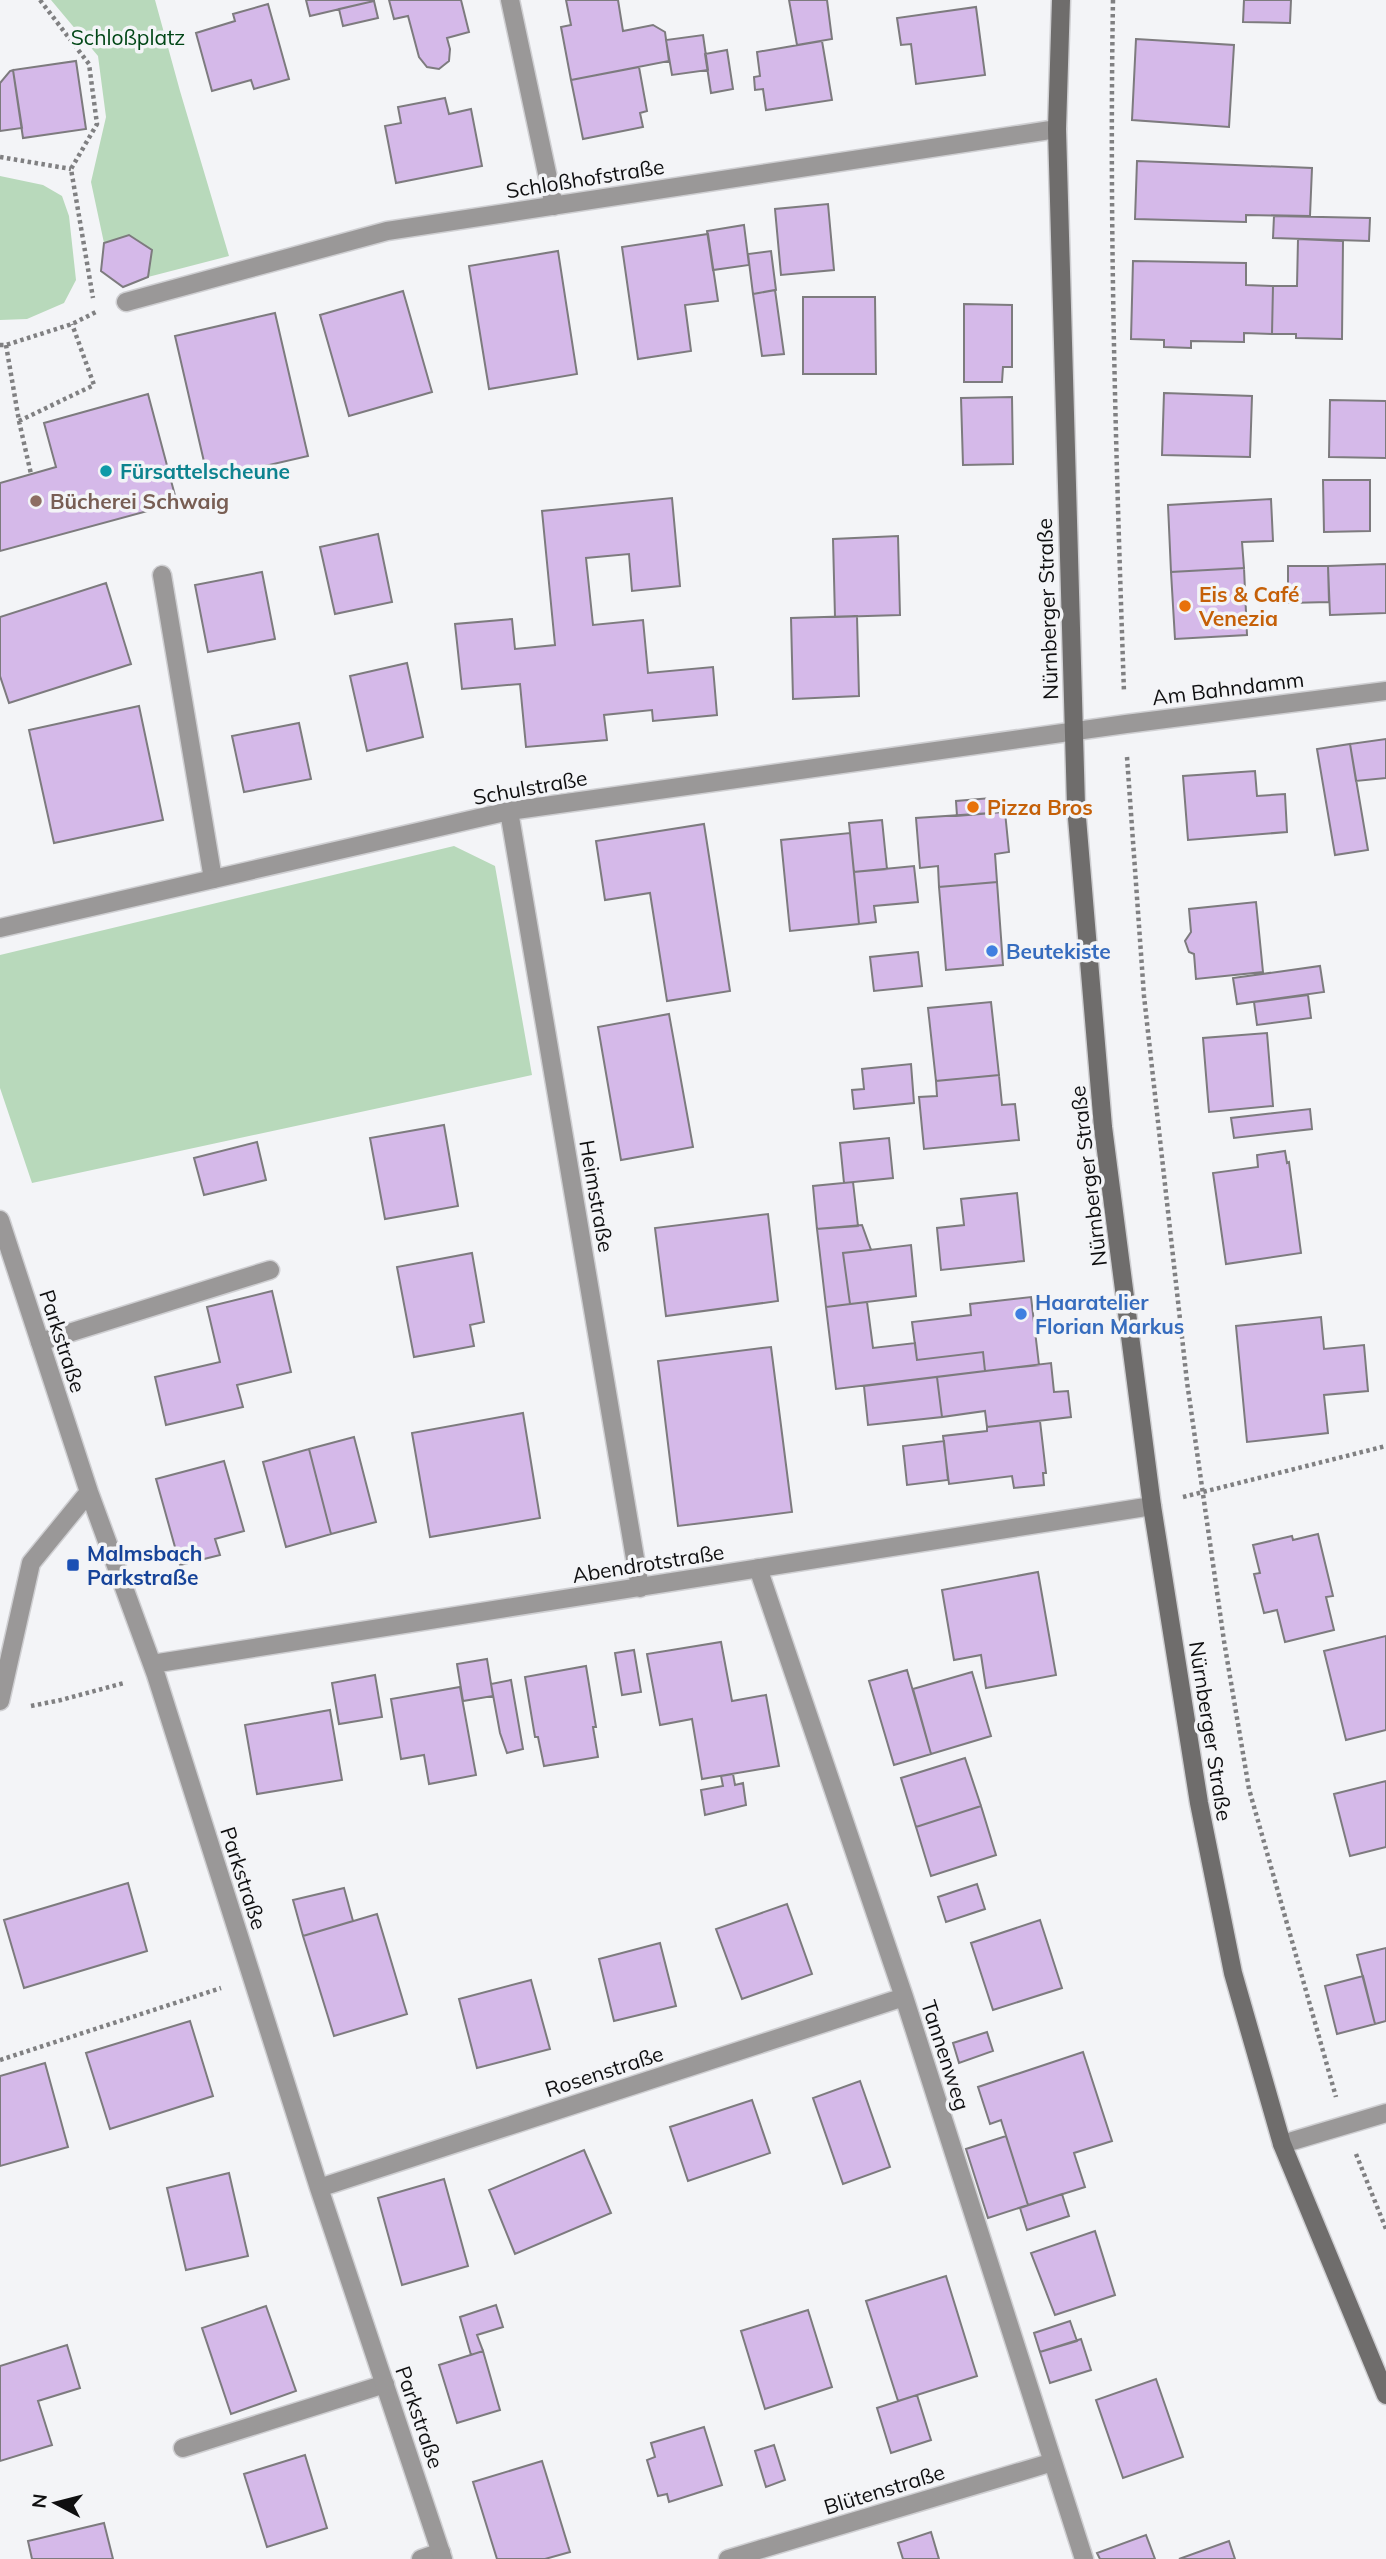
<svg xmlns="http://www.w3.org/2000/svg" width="1386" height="2559" viewBox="0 0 1386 2559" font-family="Mulish,sans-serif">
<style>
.green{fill:#b8d9bb}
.building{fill:#d5b9e9;stroke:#7d7b7e;stroke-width:2}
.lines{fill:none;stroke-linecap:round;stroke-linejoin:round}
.lane-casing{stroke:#cfcfd2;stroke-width:21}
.street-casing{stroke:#cfcfd2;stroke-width:21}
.secondary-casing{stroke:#cfcfd2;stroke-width:21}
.path{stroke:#808082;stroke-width:4.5;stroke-dasharray:3.5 3.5;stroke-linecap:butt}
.lane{stroke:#9a9898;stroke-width:18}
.street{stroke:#9a9898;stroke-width:18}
.secondary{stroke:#6f6d6c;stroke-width:18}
.culture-dot{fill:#0f9aa8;stroke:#f3f4f7;stroke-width:2.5}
.education-dot{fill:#8d6e63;stroke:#f3f4f7;stroke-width:2.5}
.food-dot{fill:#e8710a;stroke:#f3f4f7;stroke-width:2.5}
.shop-dot{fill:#3f7fe0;stroke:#f3f4f7;stroke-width:2.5}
.transit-dot{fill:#1a4fb4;stroke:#f3f4f7;stroke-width:2.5}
.labels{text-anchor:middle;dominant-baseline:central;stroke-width:7;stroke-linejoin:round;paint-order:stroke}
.park-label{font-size:21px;fill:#004616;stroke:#f3f4f7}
.street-label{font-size:21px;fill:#0f0f10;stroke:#f3f4f7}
.culture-label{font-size:21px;font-weight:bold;fill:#0d838f;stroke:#f3f4f7;text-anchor:start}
.education-label{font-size:21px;font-weight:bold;fill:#785e54;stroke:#f3f4f7;text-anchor:start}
.food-label{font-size:21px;font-weight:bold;fill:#c56008;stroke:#f3f4f7;text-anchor:start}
.shop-label{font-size:21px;font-weight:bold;fill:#366cbe;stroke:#f3f4f7;text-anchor:start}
.transit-label{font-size:21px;font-weight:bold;fill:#164399;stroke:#f3f4f7;text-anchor:start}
</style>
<rect width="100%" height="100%" fill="#f3f4f7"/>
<path class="green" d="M51,0H155L180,91L229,256L148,277L152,250L129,235L104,243L91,182L106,117L98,56Z
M0,176L43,185L62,196L69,216L76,280L64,303L27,319L0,320Z
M454,846L495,866L532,1075L32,1183L0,1088V955Z"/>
<path class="building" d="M306,0H374V1L310,16Z
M389,0H461L469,32L447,38L450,49L449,61L439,69L427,67L419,57L408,16L394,19Z
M566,0H618L623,31L653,25L665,32L669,61L571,80L561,27L571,25Z
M789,0H827L832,39L797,45Z
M1244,0H1291L1290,23L1243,22Z
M374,1L378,18L343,26L339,9Z
M268,4L289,79L254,89L251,80L212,91L196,33L235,21L233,14Z
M976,7L985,75L916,84L911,44L901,45L897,18Z
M703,35L708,70L672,75L666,40Z
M1136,39L1234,45L1229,127L1132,120Z
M822,41L832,100L766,110L763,89L755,90L754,77L760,76L757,52Z
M727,50L733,89L711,93L705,54Z
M76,61L86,129L23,138L13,70Z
M639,67L647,111L640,113L643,127L583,139L571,80Z
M13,70L22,128L0,131V83L10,71Z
M445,98L449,114L471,109L482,166L396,183L385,126L401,123L398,107Z
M1137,161L1312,168L1310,216L1246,215V222L1135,219Z
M828,204L834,270L781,275L775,209Z
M1274,216L1370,218L1369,241L1273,238Z
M744,225L749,265L713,270L707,231Z
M708,234L718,301L685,305L691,351L638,359L622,247Z
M129,235L152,250L148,277L123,287L101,271L104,243Z
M1298,239L1343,241L1342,339L1296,338V334H1272L1273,286H1297Z
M558,251L577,374L489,389L469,266Z
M771,251L776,290L753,294L748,254Z
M1133,261L1246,263V285L1273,286L1272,334L1244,333V342L1191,341V348L1164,347V340L1131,339Z
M775,290L784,354L762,356L753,294Z
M403,291L432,392L349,416L320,315Z
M803,297H875L876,374H803Z
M964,304L1012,305V367H1003L1002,382H964Z
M275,313L308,456L208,479L175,336Z
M1164,393L1252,396L1250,457L1162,455Z
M148,394L177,503L0,551V483L56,467L44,423Z
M1012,397L1013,464L963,465L961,398Z
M1330,400L1386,401V458L1329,457Z
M1323,480H1370V531L1324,532Z
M672,498L680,586L632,591L629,554L586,558L593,625L643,620L648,673L713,667L717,715L653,721L652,710L604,715L607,740L526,747L520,684L462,689L455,624L512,619L515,649L555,645L542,511Z
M1271,499L1273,541L1242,542L1244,568L1171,572L1168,505Z
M378,534L392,602L335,614L320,547Z
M898,536L900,615L835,617L833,539Z
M1386,564V613L1330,615L1328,566Z
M1288,566H1328L1329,602L1288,603Z
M1244,568L1247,635L1175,639L1171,572Z
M262,572L275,639L208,652L195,585Z
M106,583L131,664L9,703L0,676V617Z
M857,616L859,696L793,699L791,618Z
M407,663L423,737L367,751L350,676Z
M139,706L163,820L54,843L29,730Z
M299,723L311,779L244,792L232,736Z
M1386,739V778L1356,781L1350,744Z
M1350,744L1368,850L1335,855L1317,749Z
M1255,771L1257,796L1285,794L1287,832L1188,840L1183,776Z
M991,798L992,813L957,816L956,801Z
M1005,812L1009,852L995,854L997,882L939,887L938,866L920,868L916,818Z
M882,820L887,869L854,872L849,823Z
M704,824L730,991L667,1001L650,893L605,900L596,841Z
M850,833L859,924L790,931L781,840Z
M914,866L918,902L874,906L876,922L859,924L854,872Z
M997,882L1003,965L946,970L939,887Z
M1256,902L1263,972L1196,979L1194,954L1189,952L1185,941L1191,932L1189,909Z
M918,952L922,986L874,991L870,957Z
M1320,966L1324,992L1237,1004L1233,978Z
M1308,995L1311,1018L1257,1025L1254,1002Z
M991,1002L999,1075L936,1081L928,1008Z
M669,1014L693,1147L621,1160L598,1027Z
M1267,1033L1273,1106L1209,1112L1203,1038Z
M911,1064L914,1103L854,1109L852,1090L864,1089L862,1069Z
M999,1075L1002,1105L1015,1104L1019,1140L924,1149L919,1097L937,1096L936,1081Z
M1310,1109L1312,1129L1234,1138L1231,1118Z
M444,1125L458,1206L385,1219L370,1138Z
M889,1138L893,1178L844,1183L840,1143Z
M257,1142L266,1180L204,1195L194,1158Z
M1285,1151L1287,1163L1289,1162L1301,1253L1226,1264L1213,1173L1258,1167L1257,1155Z
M853,1182L858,1226L817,1229L813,1186Z
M1017,1193L1024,1261L941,1270L937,1228L964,1225L961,1199Z
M768,1214L778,1301L666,1316L655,1228Z
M862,1225L871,1250L843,1253L850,1304L826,1307L817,1229Z
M911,1245L916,1296L850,1304L843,1253Z
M472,1253L484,1322L470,1325L474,1346L414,1357L397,1267Z
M272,1291L291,1372L237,1385L243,1407L166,1425L155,1377L220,1362L207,1307Z
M1031,1297L1039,1365L985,1371L983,1352L917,1360L912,1322L971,1315L970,1304Z
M867,1302L873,1348L915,1343L917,1360L983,1352L985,1371L836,1389L826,1307Z
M1321,1317L1324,1349L1364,1345L1368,1391L1324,1395L1328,1433L1247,1442L1236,1326Z
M771,1347L792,1512L678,1526L658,1361Z
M1051,1363L1054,1392L1068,1391L1071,1417L987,1427L985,1411L942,1417L937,1377Z
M937,1377L942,1417L868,1425L864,1386Z
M523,1413L540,1518L430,1537L412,1433Z
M1040,1421L1046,1473H1043L1044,1485L1014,1488L1012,1476L949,1484L943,1436L987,1431V1427Z
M354,1437L376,1522L331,1534L309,1449Z
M944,1441L948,1480L907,1485L903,1446Z
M309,1449L331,1534L286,1547L263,1462Z
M224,1461L244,1531L215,1539L220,1555L180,1565L156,1479Z
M1318,1534L1333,1596L1326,1597L1334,1630L1285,1642L1277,1610L1264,1613L1254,1574L1260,1573L1253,1545L1292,1536L1293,1540Z
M1038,1572L1056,1675L986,1688L981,1655L954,1660L942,1590Z
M1386,1636V1730L1346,1740L1324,1651Z
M721,1642L732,1701L766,1695L779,1766L702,1779L692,1719L660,1725L647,1654Z
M634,1650L641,1692L622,1695L615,1653Z
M487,1659L493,1696L463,1701L457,1664Z
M586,1666L596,1727H593L598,1757L544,1766L538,1737H535L525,1677Z
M907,1670L931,1754L894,1765L869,1681Z
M972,1672L991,1736L931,1754L913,1689Z
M375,1675L382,1717L339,1724L332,1683Z
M511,1680L523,1749L507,1753L500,1733L491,1684Z
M460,1687L476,1775L429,1784L424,1755L401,1759L391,1699Z
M330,1710L342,1780L257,1794L245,1725Z
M965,1758L981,1806L916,1827L901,1778Z
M733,1774L735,1785L743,1783L746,1805L705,1815L701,1790L723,1786L721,1776Z
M1386,1781V1847L1350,1856L1334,1794Z
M981,1806L996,1855L931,1876L916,1827Z
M128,1883L147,1951L24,1988L4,1920Z
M977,1884L985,1909L946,1922L938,1897Z
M344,1888L353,1921L303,1936L293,1900Z
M787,1904L812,1974L742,1999L716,1929Z
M377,1914L407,2014L334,2036L303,1936Z
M1040,1920L1062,1988L993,2010L971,1943Z
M660,1943L676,2006L614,2021L599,1959Z
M1386,1948V2021L1375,2024L1357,1955Z
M1363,1976L1375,2024L1337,2034L1325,1986Z
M531,1980L550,2049L477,2068L459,1999Z
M190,2021L213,2096L110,2129L86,2053Z
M987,2032L993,2051L959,2063L953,2043Z
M1083,2052L1112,2141L1074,2153L1085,2187L1028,2205L1001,2120L990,2124L978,2087Z
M45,2063L68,2147L0,2166V2076Z
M860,2081L890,2167L843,2184L813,2098Z
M752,2100L770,2153L688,2181L670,2127Z
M1006,2136L1028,2205L988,2218L966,2149Z
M584,2150L611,2213L515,2254L489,2190Z
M229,2173L248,2256L186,2270L167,2188Z
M444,2179L468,2266L402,2285L378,2198Z
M1062,2194L1069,2216L1027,2230L1020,2208Z
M1095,2231L1115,2295L1055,2315L1031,2253Z
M946,2276L977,2376L898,2401L866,2301Z
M496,2305L503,2327L477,2335L483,2351L471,2355L460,2317Z
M266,2306L296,2391L231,2414L202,2328Z
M808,2310L832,2387L765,2409L741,2331Z
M1070,2321L1077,2341L1040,2352L1034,2333Z
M1081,2339L1091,2370L1050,2383L1040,2352Z
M67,2345L80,2388L38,2401L52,2445L0,2461V2366Z
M483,2351L500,2410L457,2423L439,2365Z
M1156,2379L1183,2457L1123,2478L1096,2400Z
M917,2395L931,2440L891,2453L877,2408Z
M704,2427L722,2485L669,2502L667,2494L658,2496L647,2460L655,2457L651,2443Z
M774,2445L785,2480L766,2487L755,2451Z
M305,2455L327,2528L267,2547L244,2474Z
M542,2461L570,2552L545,2559H497L473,2482Z
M104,2523L113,2559H32L28,2541Z
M931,2532L939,2559H903L898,2543Z
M1146,2535L1155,2559H1100L1097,2553Z
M1229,2541L1235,2559H1179Z"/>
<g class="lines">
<g class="lane-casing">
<path id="lane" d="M162,575L213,879
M40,1342L270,1270
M183,2448L385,2384
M421,2559L441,2552"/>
</g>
<g class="street-casing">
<path id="street" d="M510,0L554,206
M126,302L387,231L1057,129
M509,811L640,1588
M0,928L509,811L1126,724L1386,691
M0,1220L89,1492L156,1675L319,2188L443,2559
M758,1568L904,1997L1084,2559
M152,1664L1152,1506
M0,1701L31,1563L89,1492
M1282,2144L1386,2113
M319,2188L904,1997
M728,2559L1053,2462"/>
</g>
<g class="secondary-casing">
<path id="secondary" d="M1061,0L1057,129L1076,806L1103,1127L1152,1506L1199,1803L1233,1973L1282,2144L1386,2395"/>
</g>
<path class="path" d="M40,0L89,64L97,124L71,169L93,298
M1113,0C1109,231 1116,461 1124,692
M0,157L71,169
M0,345H6L72,324L98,311
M6,345L19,421L94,385L72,324
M19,421L31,474
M1127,757L1144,996L1187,1382L1224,1641L1249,1789L1336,2097
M1183,1497L1386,1446
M31,1706L61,1700L124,1683
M0,2060L221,1988
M1356,2154L1386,2229"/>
<use href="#lane" class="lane"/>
<use href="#street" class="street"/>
<use href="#secondary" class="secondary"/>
</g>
<circle class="culture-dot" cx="106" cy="471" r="7"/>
<circle class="education-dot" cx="36" cy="501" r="7"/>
<g class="food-dot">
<circle cx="1185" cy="606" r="7"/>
<circle cx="973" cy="807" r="7"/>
</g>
<g class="shop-dot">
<circle cx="992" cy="951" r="7"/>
<circle cx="1021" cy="1314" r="7"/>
</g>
<rect class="transit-dot" x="66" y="1558" width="14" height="14" rx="3.5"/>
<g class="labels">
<g class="park-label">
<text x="128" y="37">Schloßplatz</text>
</g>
<g class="street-label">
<text transform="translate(585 178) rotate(-9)">Schloßhofstraße</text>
<text transform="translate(1047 609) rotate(-92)">Nürnberger Straße</text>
<text transform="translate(1228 688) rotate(-7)">Am Bahndamm</text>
<text transform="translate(530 787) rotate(-10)">Schulstraße</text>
<text transform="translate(1088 1176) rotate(-97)">Nürnberger Straße</text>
<text transform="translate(597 1196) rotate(80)">Heimstraße</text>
<text transform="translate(63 1341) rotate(72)">Parkstraße</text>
<text transform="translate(648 1563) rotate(-9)">Abendrotstraße</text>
<text transform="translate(1211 1731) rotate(81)">Nürnberger Straße</text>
<text transform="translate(244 1878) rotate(72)">Parkstraße</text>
<text transform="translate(946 2055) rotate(72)">Tannenweg</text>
<text transform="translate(604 2071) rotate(-18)">Rosenstraße</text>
<text transform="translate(420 2417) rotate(71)">Parkstraße</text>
<text transform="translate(884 2489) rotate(-17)">Blütenstraße</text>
</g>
<g class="culture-label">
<text x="120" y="471">Fürsattelscheune</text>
</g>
<g class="education-label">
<text x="50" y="501">Bücherei Schwaig</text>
</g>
<g class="food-label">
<text x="1199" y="594">Eis &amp; Café<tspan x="1199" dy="24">Venezia</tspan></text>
<text x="987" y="807">Pizza Bros</text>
</g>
<g class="shop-label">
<text x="1006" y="951">Beutekiste</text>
<text x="1035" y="1302">Haaratelier<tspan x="1035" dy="24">Florian Markus</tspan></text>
</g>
<g class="transit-label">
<text x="87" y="1553">Malmsbach<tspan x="87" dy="24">Parkstraße</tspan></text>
</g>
</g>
<g transform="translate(56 2503) rotate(277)" stroke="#f3f4f7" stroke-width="5" paint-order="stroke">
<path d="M0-5L12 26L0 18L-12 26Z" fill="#0f0f10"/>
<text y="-10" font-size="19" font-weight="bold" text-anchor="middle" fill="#0f0f10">N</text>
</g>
</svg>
